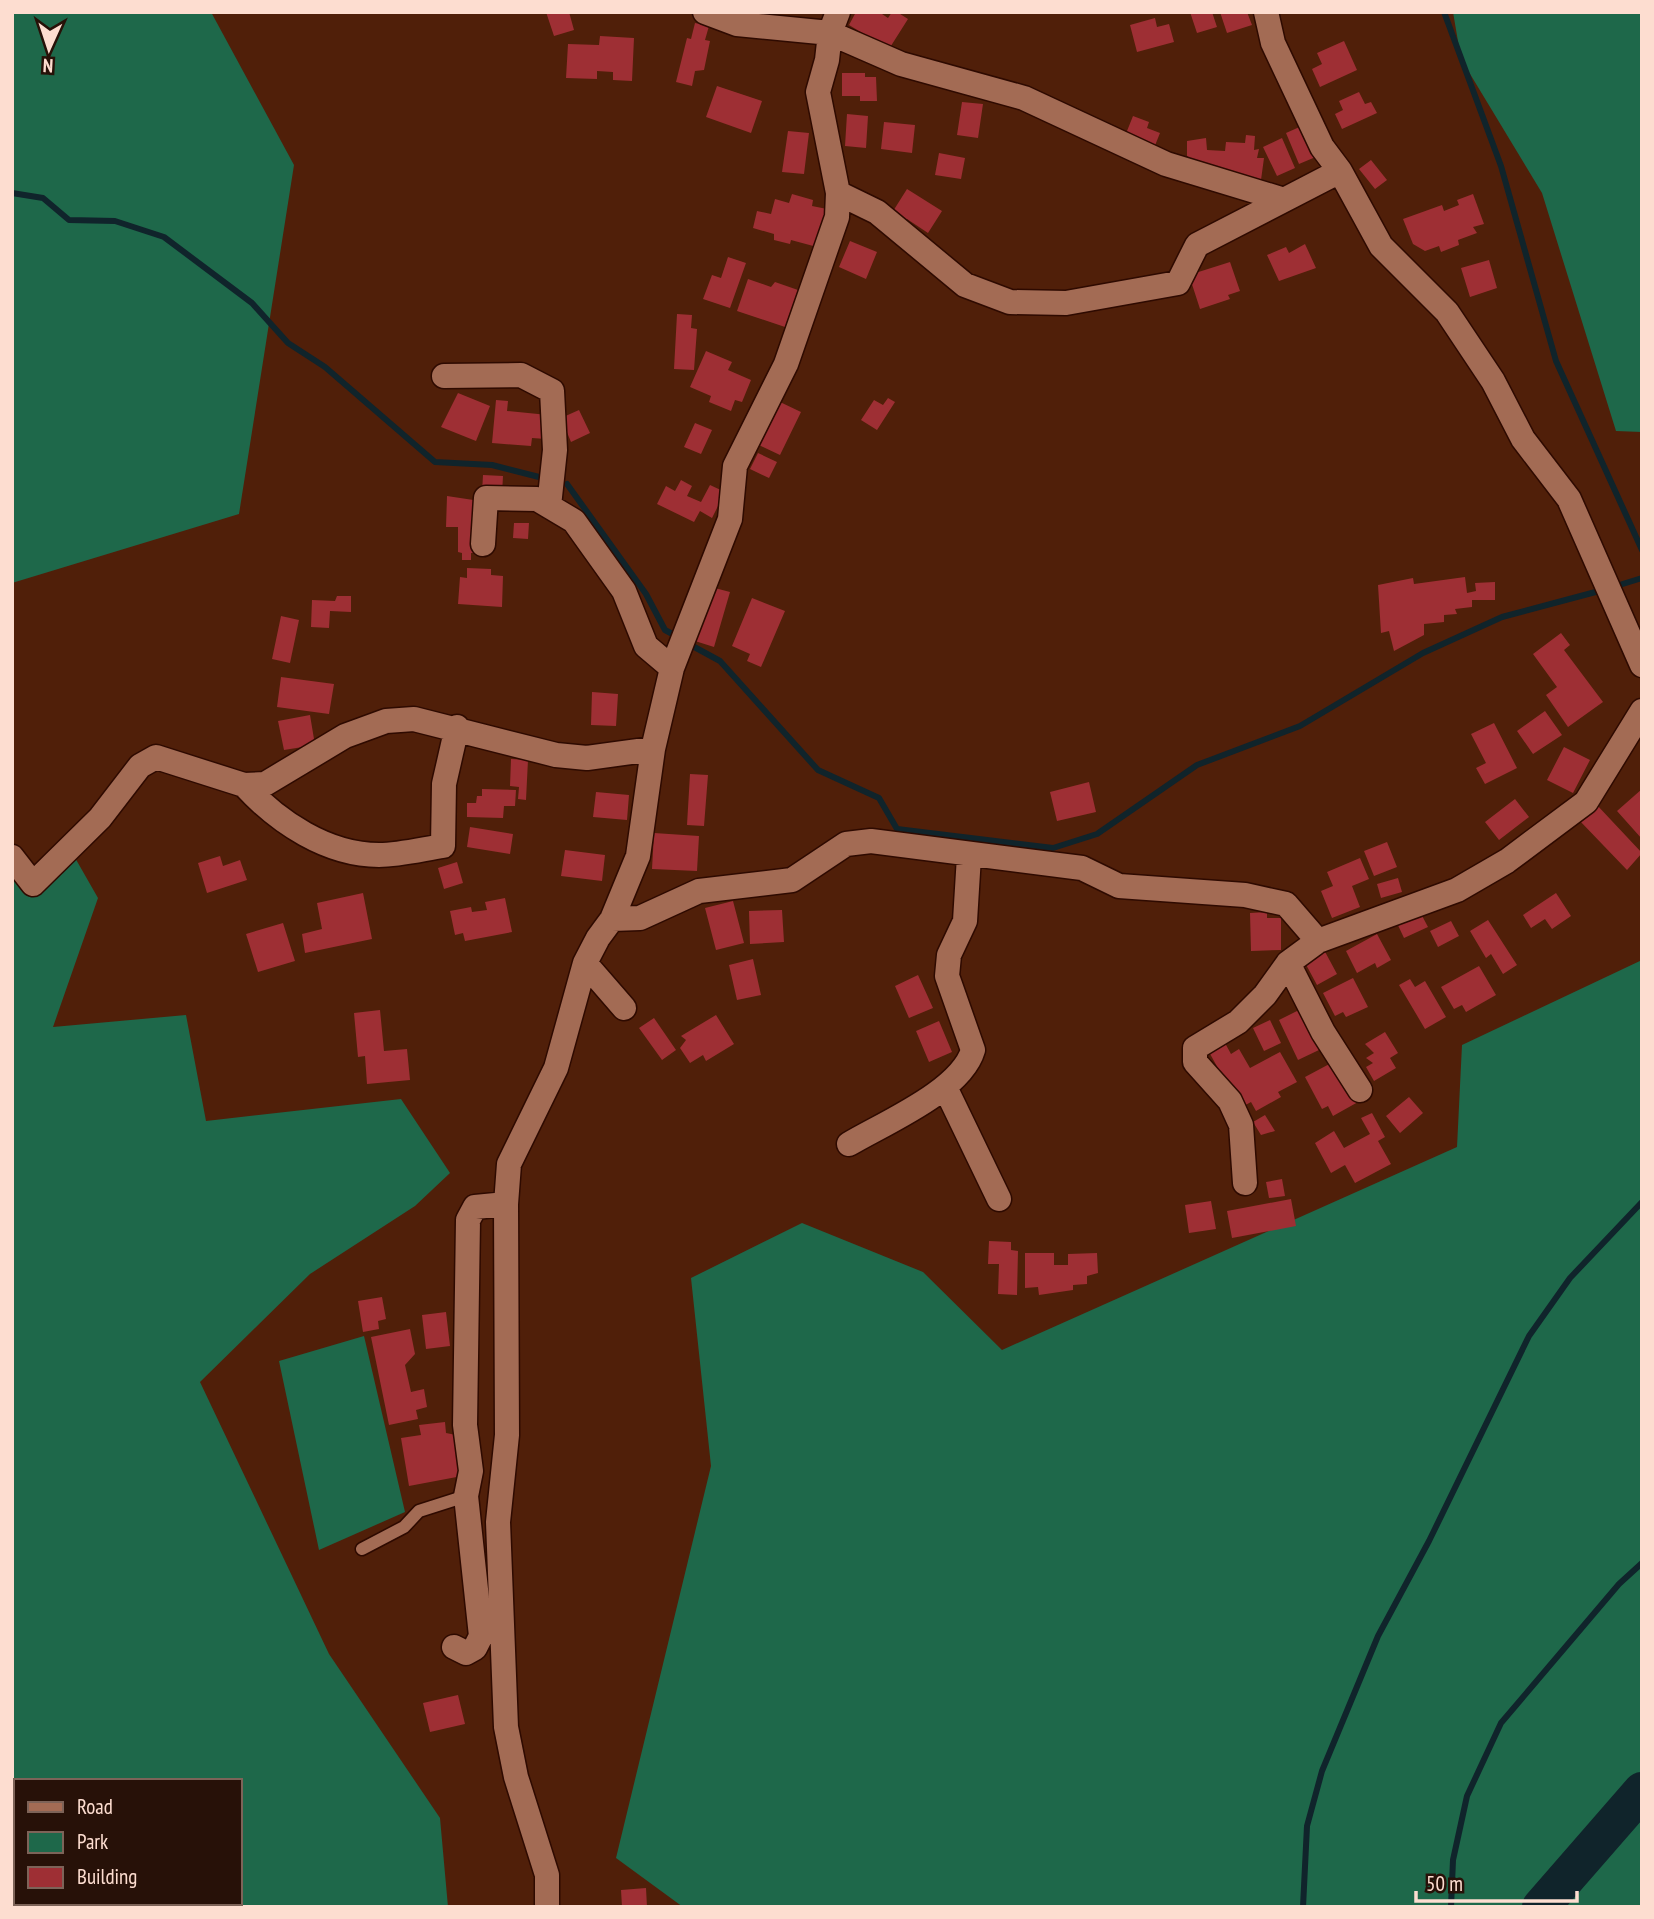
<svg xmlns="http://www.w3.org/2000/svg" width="1654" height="1919" viewBox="0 0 1654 1919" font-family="'PT Sans Narrow',sans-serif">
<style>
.green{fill:#1e684a;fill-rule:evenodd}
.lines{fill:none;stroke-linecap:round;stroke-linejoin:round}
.stream{stroke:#10242b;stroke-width:6}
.river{stroke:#10242b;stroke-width:38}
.building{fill:#9e2f34}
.lane-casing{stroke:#2e0a00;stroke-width:15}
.street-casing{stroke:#2e0a00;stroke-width:27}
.lane{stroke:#a36b54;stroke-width:12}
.street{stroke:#a36b54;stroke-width:24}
</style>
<rect width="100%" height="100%" fill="#501f09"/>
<path class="green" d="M12,12H211L294,165L239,514L12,583Z
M1453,12H1642V432L1616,431L1542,193L1461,59Z
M74,856L98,898L53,1027L186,1015L206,1121L401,1099L450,1173L415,1206L310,1274L200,1382L329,1654L440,1818L448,1907H12V869ZM16,1781H240V1903H16Z
M1642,960V1907H683L616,1858L711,1466L691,1278L802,1223L923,1272L1002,1350L1457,1147L1462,1045Z
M364,1336L405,1512L319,1550L279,1361Z"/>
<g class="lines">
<path class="stream" d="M1444,12L1501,166L1556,361L1642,550
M12,193L43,198L69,220L115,221L164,237L252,303L288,343L325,367L435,462L492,465L543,478
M567,484L646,594L665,630L678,637
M1613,587L1642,578
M687,643L720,661L818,770L879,798L897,829L1053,848L1097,834L1197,765L1300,726L1423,653L1502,617L1603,590
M1303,1907L1307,1826L1322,1771L1378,1636L1429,1541L1529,1336L1570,1278L1642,1202
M1451,1907L1453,1860L1467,1796L1501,1723L1619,1584L1642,1563"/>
<path class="river" d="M1541,1907L1642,1791"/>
</g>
<path class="building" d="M546,12H569L574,30L554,36Z
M856,12H879L888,18L892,12H897L908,19L889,49L849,25Z
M1190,12H1212L1217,27L1197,33Z
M1220,12H1247L1252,25L1227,33Z
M1155,18L1157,27L1169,24L1174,42L1137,52L1130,25Z
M695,23L709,26L705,40L710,41L704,70L695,71L692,86L676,82L687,38L691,39Z
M600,36L634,38L632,81L613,80V72L597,71V79L566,78L568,44L599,45Z
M1344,41L1357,70L1320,87L1312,69L1322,64L1317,53Z
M842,73H865V77H876L877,101H860V96H842Z
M717,86L762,101L751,133L706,117Z
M1359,92L1365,104L1371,102L1377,113L1342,129L1335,114L1343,110L1339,101Z
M962,102L983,104L978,138L957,135Z
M847,114L868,116L866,148L845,146Z
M1133,116L1149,122L1147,128L1160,133L1154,148L1125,136Z
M884,122L915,125L912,153L881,149Z
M1304,125L1318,156L1299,164L1286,133Z
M788,131L809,133L804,174L782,172Z
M1246,135L1255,136L1254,150L1259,149L1257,158H1264L1261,180H1235L1238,173L1210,170L1187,156V141L1206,138L1207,150L1225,151L1226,142L1245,143Z
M1282,138L1295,168L1277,176L1263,147Z
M939,153L965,158L961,179L935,175Z
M1371,160L1387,180L1375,189L1359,169Z
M907,189L942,211L928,233L907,219L904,225L890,216Z
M792,194L813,200L812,206L827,209L817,247L791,240L790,244L774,240V234L753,228L757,211L771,214L775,199L789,203Z
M1473,194L1484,224L1473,227L1477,233L1458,240L1459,245L1441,252L1439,246L1425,251L1413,244L1403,219L1442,205L1444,211L1459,205L1457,200Z
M850,241L877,252L866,279L839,267Z
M1305,244L1316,268L1279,281L1267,255L1286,247L1289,253Z
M728,257L746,263L730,308L703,299L712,275L721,278Z
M1489,260L1497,288L1470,297L1461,268Z
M1230,262L1240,291L1228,295L1230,299L1200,309L1189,275Z
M748,279L771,287L775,282L798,290L785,327L737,311Z
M677,314L692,315L691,328L697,329L694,370L674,369Z
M706,351L732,362L728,370L751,380L742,402L735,400L731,411L709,402L711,396L690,387Z
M458,393L490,406L476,441L441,427Z
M888,398L895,402L877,430L861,420L874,400L883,405Z
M496,400L508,401L507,411L548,415L546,439L532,438L531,446L492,443Z
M780,402L801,412L780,455L759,445Z
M579,410L590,433L571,442L561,418Z
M695,423L712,430L701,454L684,447Z
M758,453L777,462L769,478L750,469Z
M483,475L503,476L502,494L482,493Z
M681,480L692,486L687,496L701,502L710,485L725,492L712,518L700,511L694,522L657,504L666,486L675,491Z
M447,496L480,501L478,553H471V560H462V553L458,552V527H446Z
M514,523H529L528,539L513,538Z
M467,568L491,569V575L503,576L502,607L458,604L460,577L467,578Z
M1465,577L1467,593L1476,591L1475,583L1495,582V600H1472V607L1455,609L1457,614L1444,615V622L1424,624V635L1394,651L1389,631L1381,633L1378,585L1413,578L1414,584Z
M711,587L730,592L714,647L695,641Z
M337,596H351V612L330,611L329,628L311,627L312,600L335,601Z
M752,598L785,611L761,667L747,661L750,654L732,646Z
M281,616L299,620L290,663L272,659Z
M1561,633L1570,645L1564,650L1603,702L1568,727L1546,695L1557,687L1533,654Z
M281,677L334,684L329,714L277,707Z
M592,692L618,694L616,726L591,725Z
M1545,711L1562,735L1533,754L1517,731Z
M310,715L315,745L284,750L278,721Z
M1494,723L1517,768L1485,784L1476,768L1486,763L1471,734Z
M1564,747L1590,760L1573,793L1547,780Z
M511,759L528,760L526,800L518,799L519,787L510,786Z
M690,774L708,775L704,826L687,825Z
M1089,782L1096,812L1057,821L1050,792Z
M482,789L516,790L515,806H504L503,818L467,817V803H476L477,796H482Z
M1642,789V839L1617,811Z
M596,792L629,795L627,820L593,817Z
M1515,799L1529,817L1499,840L1485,822Z
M1596,804L1642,853L1627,870L1579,820Z
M470,827L513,834L510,854L467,847Z
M654,833L699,836L697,871L652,869Z
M1387,842L1397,867L1374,876L1364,851Z
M565,850L605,855L602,881L561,876Z
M220,856L223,866L240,860L247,880L207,893L198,863Z
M1360,858L1369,879L1352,886L1360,907L1332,918L1321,891L1333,886L1327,872Z
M457,862L463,883L444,889L438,868Z
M1398,878L1402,892L1381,898L1377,884Z
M363,893L372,939L305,953L302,934L322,929L317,903Z
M1556,893L1571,916L1552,929L1545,919L1531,928L1523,915Z
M505,898L512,932L465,941L463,933L455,935L450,911L471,907L472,912L487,910L485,902Z
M733,901L744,943L716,950L705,908Z
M782,910L784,942L750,944L749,911Z
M1419,910L1428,927L1404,938L1396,921Z
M1267,912V918H1281V950L1251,951L1250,913Z
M1488,920L1517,965L1503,974L1491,954L1486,958L1470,931Z
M1451,921L1459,936L1438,947L1430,931Z
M283,923L295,961L258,972L246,934Z
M1377,934L1391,960L1377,968L1375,963L1357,973L1346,951Z
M1323,948L1337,974L1317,985L1303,959Z
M753,959L761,995L737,1000L729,965Z
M1479,966L1496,995L1466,1012L1462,1005L1454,1009L1441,987Z
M918,975L933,1008L909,1018L895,986Z
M1353,978L1368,1007L1346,1017L1343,1012L1335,1016L1323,993Z
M1410,979L1415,987L1425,981L1446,1017L1425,1029L1399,985Z
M1307,1006L1311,1035L1319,1050L1298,1060L1279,1020Z
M380,1010L384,1051L407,1049L410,1080L367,1084L365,1056L358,1057L354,1013Z
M716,1015L734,1044L706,1061L703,1055L690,1063L680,1048L686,1040L681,1036Z
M654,1018L676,1050L662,1060L639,1028Z
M1270,1020L1281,1043L1264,1051L1253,1028Z
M939,1021L952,1052L929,1062L916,1031Z
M1385,1032L1398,1053L1390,1058L1396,1068L1374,1081L1366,1067L1373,1063L1366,1058L1374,1053L1365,1044Z
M1225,1043L1231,1054L1239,1049L1250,1068L1280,1052L1297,1082L1278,1092L1281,1097L1256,1111L1251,1102L1240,1108L1209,1052Z
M1335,1061L1358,1102L1333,1116L1328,1106L1322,1109L1305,1077Z
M1409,1097L1423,1113L1400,1133L1386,1116Z
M1372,1113L1385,1137L1378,1141L1391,1164L1355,1183L1345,1165L1331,1173L1315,1143L1334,1131L1344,1148L1370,1134L1361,1118Z
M1265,1115L1275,1131L1261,1135L1253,1122Z
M1282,1179L1285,1196L1269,1198L1266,1182Z
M1291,1199L1296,1226L1232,1238L1227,1211Z
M1211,1201L1216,1229L1189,1233L1185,1205Z
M989,1241L1011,1242V1250L1018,1251L1017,1295L998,1294L999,1264H988Z
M1025,1253H1054V1265H1068V1254L1097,1253L1098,1273L1087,1276V1284L1073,1285V1290L1039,1295L1038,1287L1025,1288Z
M382,1297L386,1319L378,1321L379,1329L363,1332L358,1301Z
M446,1312L450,1346L426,1349L422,1315Z
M410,1329L415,1354L405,1365L411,1392L424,1389L427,1407L416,1410L418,1419L389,1425L371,1337Z
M445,1422L446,1433L456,1435L462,1476L409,1486L401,1438L421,1435L419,1425Z
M458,1695L465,1724L430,1732L423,1703Z
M646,1888L647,1907H622L621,1890Z"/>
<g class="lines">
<g class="lane-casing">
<path id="lane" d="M362,1549L404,1527L419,1511L466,1496"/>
</g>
<g class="street-casing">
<path id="street" d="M705,12L737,24L830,33L901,64L1024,98L1166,164L1281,199
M1266,12L1273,43L1322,147L1340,171L1381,246L1447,312L1493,381L1523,439L1569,499L1642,665
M838,193L877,212L965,285L1010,302L1066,303L1178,283L1197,245L1340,171
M444,376L521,375L552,391L555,450L549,506
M483,544L486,498L537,499L574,521L624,591L646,646L672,668
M244,785C278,822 327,855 379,855C400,855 423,849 443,846L444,784L457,727
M12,857L33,884L100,818L140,766L156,757L244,785L265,784L345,736L386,721L414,719L556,755L587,758L653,749
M612,919L640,918L699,891L792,880L846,844L871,841L1082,868L1119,886L1245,895L1286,904L1318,941L1457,890L1507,861L1586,802L1642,711
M585,963L624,1008
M1288,963L1323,1032L1360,1090
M945,1087L999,1199
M849,1144C884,1123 961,1091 973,1050L947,976L949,955L965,921L969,856
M1245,1183L1241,1125L1230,1101L1195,1062V1048L1238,1022L1265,995L1288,963L1318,941
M454,1647L466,1653L475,1648L481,1636L466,1496L471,1471L465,1425L468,1220L475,1207L506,1204
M547,1907V1875L516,1777L506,1727L498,1522L507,1435L506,1204L509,1164L556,1068L585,963L598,938L612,919L638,856L653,749L672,668L730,519L735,466L786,364L837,217L838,193L818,92L827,60L830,33L838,12"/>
</g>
<use href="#lane" class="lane"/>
<use href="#street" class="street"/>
</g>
<rect width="1654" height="1919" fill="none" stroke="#fdddd0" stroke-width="28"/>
<rect x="14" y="1779" width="228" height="126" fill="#271108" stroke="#7d6358" stroke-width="2"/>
<rect x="28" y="1802" width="35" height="10" fill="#a36b54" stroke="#7d6358" stroke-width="2"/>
<text x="77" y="1814" font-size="21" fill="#fdddd0">Road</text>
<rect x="28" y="1832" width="35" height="21" fill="#1e684a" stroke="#7d6358" stroke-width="2"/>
<text x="77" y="1849" font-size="21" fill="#fdddd0">Park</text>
<rect x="28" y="1867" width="35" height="21" fill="#9e2f34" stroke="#7d6358" stroke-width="2"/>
<text x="77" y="1884" font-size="21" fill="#fdddd0">Building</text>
<g transform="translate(49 49) rotate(183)" stroke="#271108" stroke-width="5" paint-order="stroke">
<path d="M0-5L12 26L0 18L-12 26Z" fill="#fdddd0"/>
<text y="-10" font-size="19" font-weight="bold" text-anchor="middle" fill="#fdddd0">N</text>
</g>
<path d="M1416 1891v10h161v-10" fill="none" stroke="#fdddd0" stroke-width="3.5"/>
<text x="1426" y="1891" font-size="21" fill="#fdddd0" stroke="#271108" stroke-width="5" paint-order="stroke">50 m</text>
</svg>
